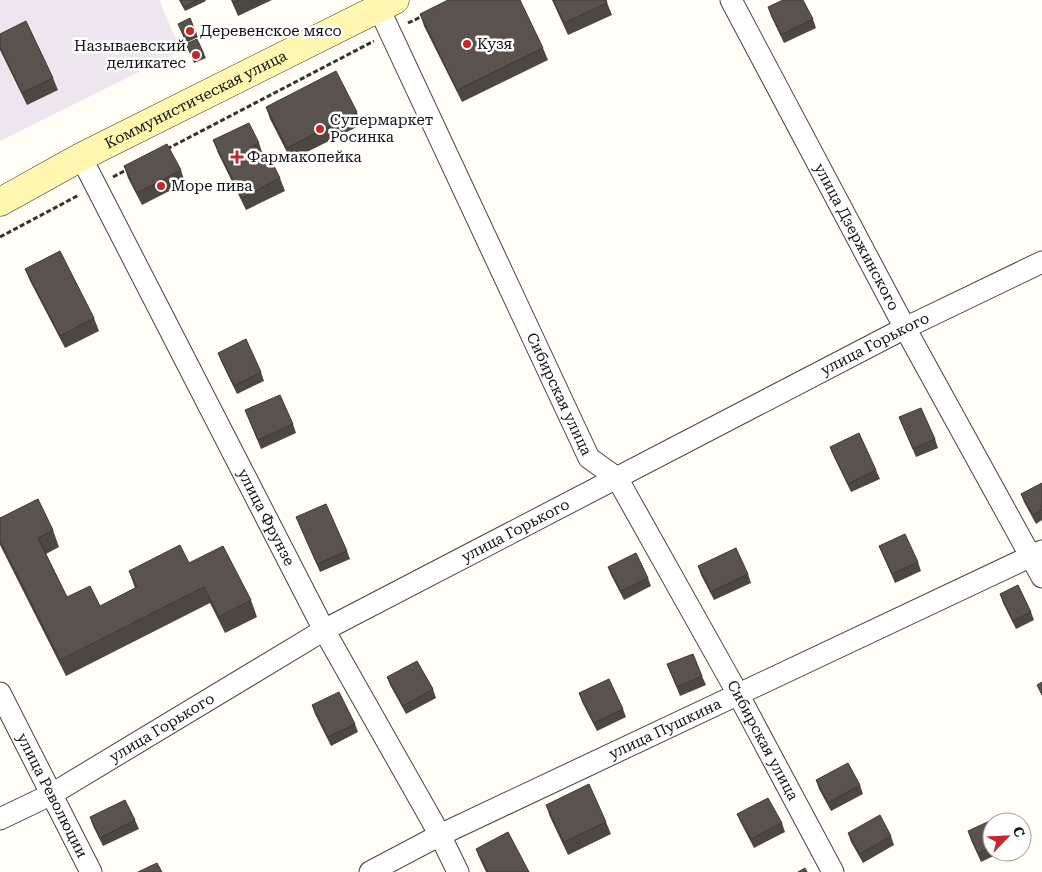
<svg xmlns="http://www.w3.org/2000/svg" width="1042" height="872" viewBox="0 0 1042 872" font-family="'Roboto Serif',serif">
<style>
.industrial{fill:#eee6ef}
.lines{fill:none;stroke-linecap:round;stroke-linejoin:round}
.street-casing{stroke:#444;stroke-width:23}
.secondary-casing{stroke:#333;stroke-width:29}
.path{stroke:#333;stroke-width:3;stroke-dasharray:5 2.5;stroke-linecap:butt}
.street{stroke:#fff;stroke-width:21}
.secondary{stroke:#fff6b0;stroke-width:28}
.wall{fill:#4d4742}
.building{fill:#5a524d;stroke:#3f3936}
.poi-dot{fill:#c4262e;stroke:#fff;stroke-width:2}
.labels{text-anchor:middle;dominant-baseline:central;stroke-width:5;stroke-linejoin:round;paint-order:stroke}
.poi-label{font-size:15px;fill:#111;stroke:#fff;text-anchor:start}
.street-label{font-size:15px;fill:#111;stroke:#fff}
</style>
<rect width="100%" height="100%" fill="#fffdf5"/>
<path class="industrial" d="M0,0H159L181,51L0,141Z"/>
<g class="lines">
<g class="street-casing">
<g id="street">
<path id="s1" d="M375,0L589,458L617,478L738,694L833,872"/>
<path id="s2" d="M731,0L905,328L1042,577"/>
<path id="s3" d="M81,157L324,630L440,835L458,872"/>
<path id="s4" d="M0,693L91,872"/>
<path id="s5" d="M0,819L52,794L324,630L905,328L1042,262"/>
<path id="s6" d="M370,872L440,835L1042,551"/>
</g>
</g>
<g class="secondary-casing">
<g id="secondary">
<path id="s7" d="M0,202L81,157L395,0"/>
</g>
</g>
<path class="path" d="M408,23L423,16
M167,149L374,41
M113,177L128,169
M0,237L79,195"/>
<use href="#street" class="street"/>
<use href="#secondary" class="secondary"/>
</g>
<path class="wall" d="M179,0H205L206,1L185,11Z
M231,0H272L238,16Z
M552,0H606L612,15L568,35Z
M768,7L813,19L816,28L784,43L771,16Z
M420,14L543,48L548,60L462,102L424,26Z
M190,18L198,37L186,43L180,28Z
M0,34L53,78L58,90L27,105L0,50Z
M186,44L204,54L206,58L194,63Z
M266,107L357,112L361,125L291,160L270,119Z
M213,140L259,143L263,155L257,159L259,164L280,178L285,191L246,210L218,153Z
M124,166L181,170L185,183L142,205L128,178Z
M25,269L94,318L99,331L65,348L30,281Z
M218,353L261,372L264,381L237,394L221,361Z
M245,410L293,424L296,433L261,449Z
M899,417L935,439L938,448L916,457Z
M830,447L876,470L880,479L851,492L833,455Z
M1042,483V520L1036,524L1024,502L1021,494Z
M296,517L347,551L350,559L320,572Z
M0,518L53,530L59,547L46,554L67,597L100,606L135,588L129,571L189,563L251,600L257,617L225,633L210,603L66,676L0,545Z
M879,546L918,562L921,571L895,583Z
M698,566L748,574L751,583L714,600L701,575Z
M608,567L648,578L651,586L624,600L611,575Z
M1000,594L1031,612L1034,620L1016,629L1003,603Z
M667,664L702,676L706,685L680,696Z
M387,677L433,689L436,698L406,714L390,685Z
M579,693L623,709L626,717L597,731L582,702Z
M312,705L355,724L358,732L331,746L315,714Z
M816,780L860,785L863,794L831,811L819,789Z
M546,805L606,822L611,834L568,855L550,817Z
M737,814L782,823L785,832L754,848L741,823Z
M90,817L135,820L139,829L103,846L93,826Z
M992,822V852H1002L981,862L971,840L968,831Z
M848,833L891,836L894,845L863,863L851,842Z
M476,849L529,872H486L479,857Z"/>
<path class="building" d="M180,0H198L184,7Z
M232,0H241L234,3Z
M448,0H520L543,48L457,90L420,14Z
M553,0H606L607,3L564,23Z
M783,0H803L813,19L781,35L768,7Z
M190,18L196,33L185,39L178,24Z
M26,21L53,78L22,93L0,47V34Z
M197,39L204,54L193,59L186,44Z
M336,71L357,112L287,148L266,107Z
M249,123L259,143L251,147L259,164L270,158L280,178L242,198L213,140Z
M167,144L181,170L137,193L124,166Z
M60,251L94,318L60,336L25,269Z
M246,339L261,372L234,386L218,353Z
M280,395L293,424L258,440L245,410Z
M921,408L935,439L913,449L899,417Z
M859,433L876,470L848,484L830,447Z
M1042,483V510L1033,515L1021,494Z
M38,499L53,530L38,538L67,597L90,586L100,606L137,587L129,571L180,545L189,563L223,546L251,600L219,617L204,587L60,660L0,541V518Z
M326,504L347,551L317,564L296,517Z
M905,534L918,562L892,574L879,546Z
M736,548L748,574L711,592L698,566Z
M636,553L648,578L621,591L608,567Z
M1018,585L1031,612L1013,621L1000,594Z
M693,654L702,676L677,687L667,664Z
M417,661L433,689L403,706L387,677Z
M609,679L623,709L594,723L579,693Z
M1042,682V695L1037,685Z
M339,692L355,724L328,737L312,705Z
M848,763L860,785L828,803L816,780Z
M589,784L606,822L564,842L546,805Z
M768,798L782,823L751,839L737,814Z
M125,800L135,820L100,838L90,817Z
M880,815L891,836L860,854L848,833Z
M996,818L998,822H992V847L978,853L968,831Z
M508,832L529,872H488L476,849Z
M157,863L162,872H138Z
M805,868L807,872H798Z"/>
<g class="poi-dot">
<circle cx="190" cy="31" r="5"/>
<circle cx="467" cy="44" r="5"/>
<circle cx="196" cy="55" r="5"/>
<circle cx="320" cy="129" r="5"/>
<path d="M234.5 149.5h5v5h5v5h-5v5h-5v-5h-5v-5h5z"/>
<circle cx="161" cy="186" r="5"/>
</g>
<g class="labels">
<g class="poi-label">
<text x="200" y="31">Деревенское мясо</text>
<text x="477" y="44">Кузя</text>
<text x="186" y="46" text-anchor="end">Называевский<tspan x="186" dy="17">деликатес</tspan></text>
<text x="330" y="120">Супермаркет<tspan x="330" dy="17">Росинка</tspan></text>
<text x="247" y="157">Фармакопейка</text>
<text x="171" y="186">Море пива</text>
</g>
<g class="street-label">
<text stroke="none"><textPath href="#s7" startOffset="221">Коммунистическая улица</textPath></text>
<text stroke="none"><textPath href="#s2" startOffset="268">улица Дзержинского</textPath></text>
<text stroke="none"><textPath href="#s5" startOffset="996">улица Горького</textPath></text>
<text stroke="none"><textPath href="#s1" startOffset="435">Сибирская улица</textPath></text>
<text stroke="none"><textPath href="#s3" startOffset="405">улица Фрунзе</textPath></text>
<text stroke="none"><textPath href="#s5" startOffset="591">улица Горького</textPath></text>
<text stroke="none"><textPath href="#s5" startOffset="186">улица Горького</textPath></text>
<text stroke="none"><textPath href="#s6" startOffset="328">улица Пушкина</textPath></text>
<text stroke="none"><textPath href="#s1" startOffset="840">Сибирская улица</textPath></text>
<text stroke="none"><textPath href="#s4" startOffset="115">улица Революции</textPath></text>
</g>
</g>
<g transform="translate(1007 837) rotate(66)"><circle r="24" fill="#ffffff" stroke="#a0a0a0"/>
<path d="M0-4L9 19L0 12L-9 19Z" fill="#c4262e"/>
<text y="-8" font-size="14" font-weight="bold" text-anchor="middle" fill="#111111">С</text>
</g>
</svg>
